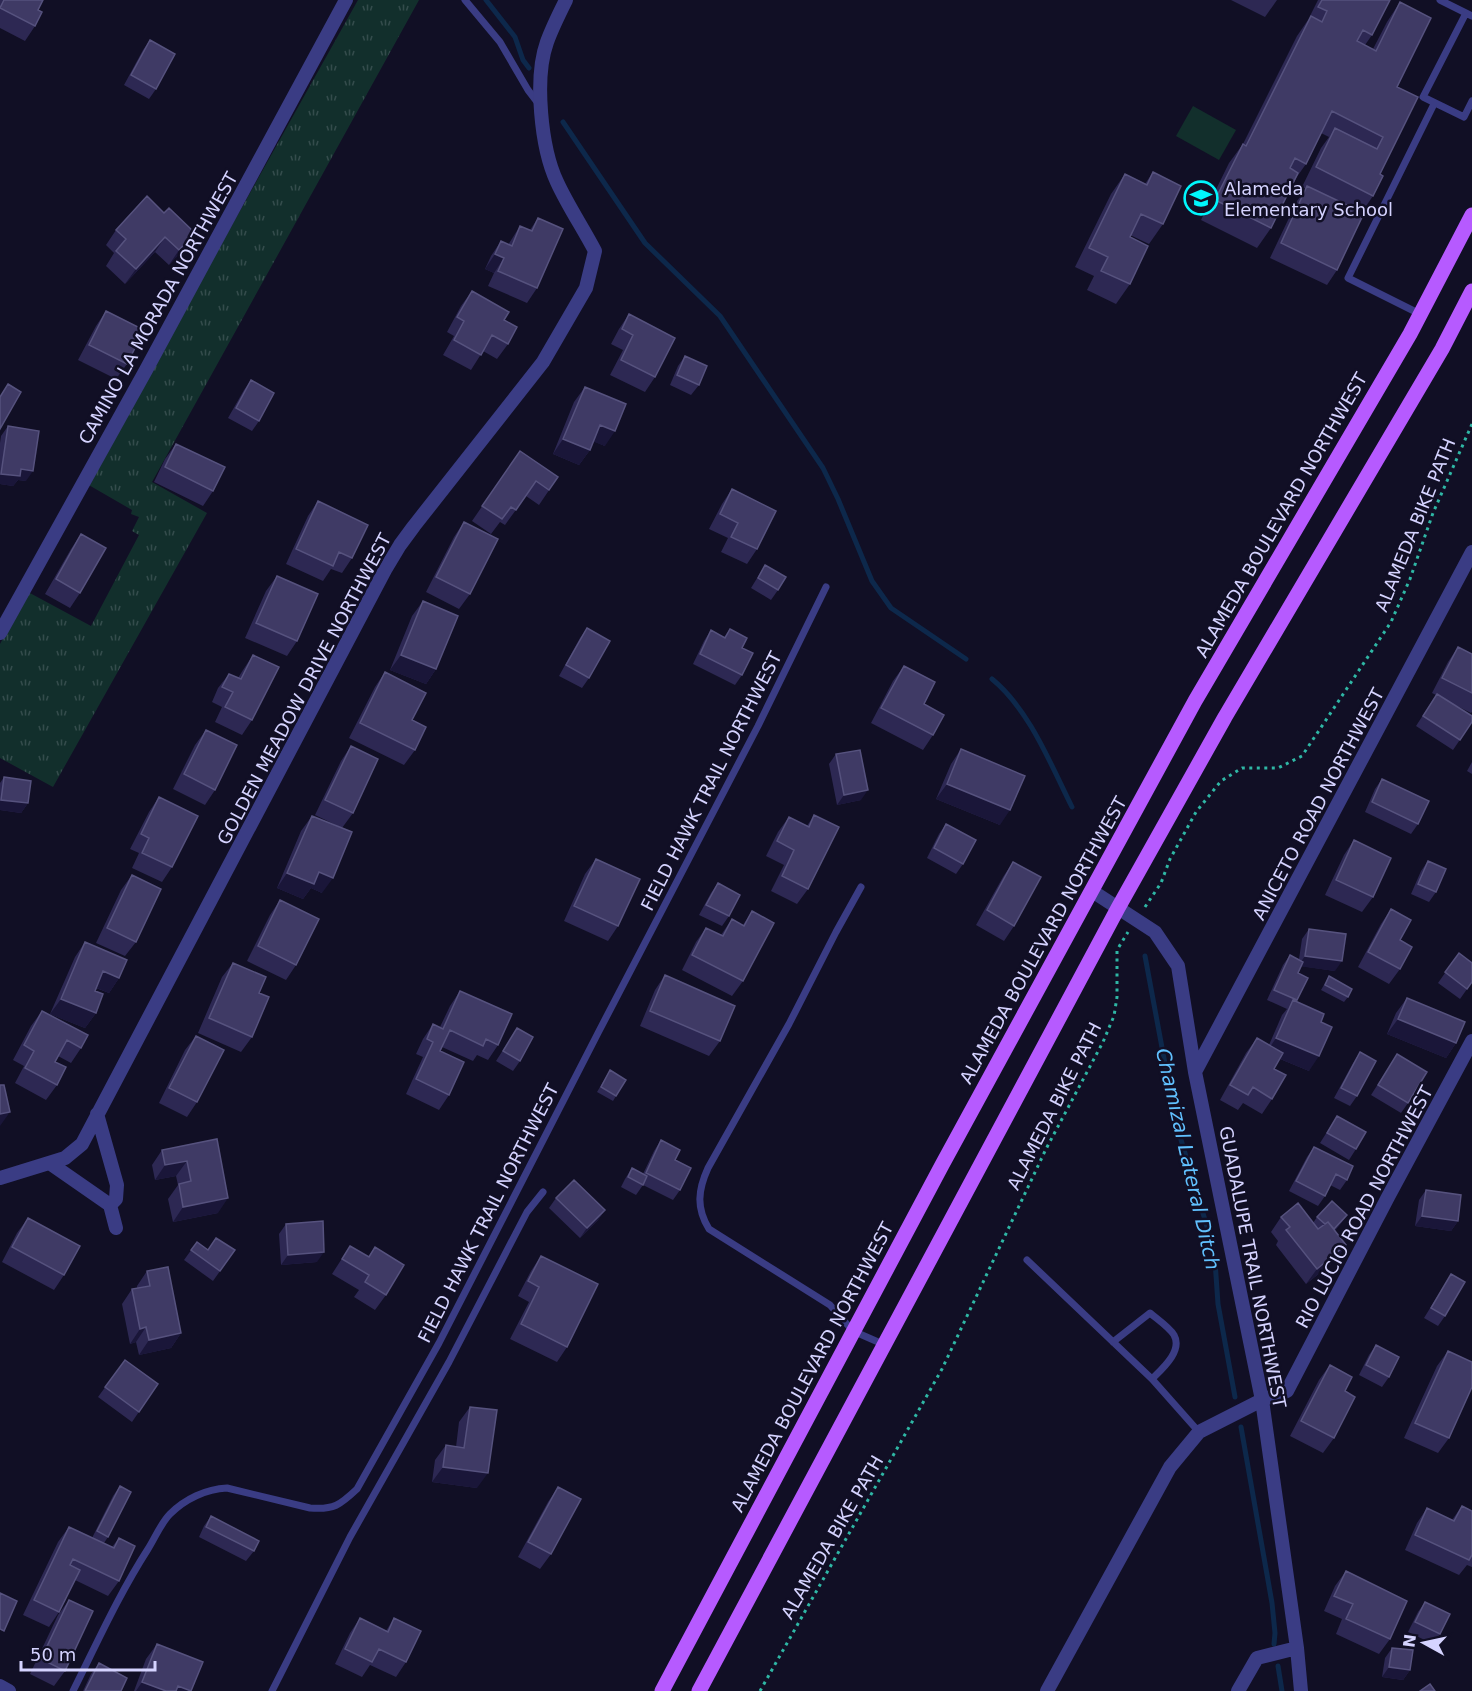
<svg xmlns="http://www.w3.org/2000/svg" width="1472" height="1691" viewBox="0 0 1472 1691" font-family="'DejaVu Sans',sans-serif">
<style>
.grass{fill:url(#grass-tufts)}
.pitch{fill:#122f2c}
.lines{fill:none;stroke-linecap:round;stroke-linejoin:round}
.stream{stroke:#0d284b;stroke-width:5}
.path{stroke:#2fb7a5;stroke-width:3;stroke-dasharray:3 4.5;stroke-linecap:butt}
.service{stroke:#3a3c84;stroke-width:7}
.minor{stroke:#3a3c84;stroke-width:14}
.primary{stroke:#b65aff;stroke-width:15}
.wall{fill:#2d2853}
.shaded-wall{fill:#1a1639}
.building{fill:#3f3a65;stroke:#56527e;stroke-width:1.5}
.labels{text-anchor:middle;dominant-baseline:central;stroke-width:5;stroke-linejoin:round;paint-order:stroke}
.poi-label{font-size:18px;fill:#d5d3ff;stroke:#110f25;text-anchor:start}
.street-label{font-size:18px;fill:#d5d3ff;stroke:#110f25}
.water-label{font-size:20px;font-style:italic;fill:#61c1ff;stroke:#110f25}
</style>
<defs>
<pattern id="grass-tufts" width="24" height="20" patternUnits="userSpaceOnUse" patternTransform="scale(1.5)"><rect width="24" height="20" fill="#122f2c"/><path d="M3 7l-1-3M5 7V3M7 7l1-3M15 17l-1-3M17 17v-4M19 17l1-3" fill="none" stroke="#344c4c"/></pattern>
</defs>
<rect width="100%" height="100%" fill="#110f25"/>
<path class="grass" d="M358,0H419L152,482L207,513L53,787L0,758V644L28,592L91,626L139,535L132,531L139,517L131,514L132,510L87,484Z"/>
<path class="pitch" d="M1193,106L1236,130L1219,160L1176,136Z"/>
<g class="lines">
<path class="stream" d="M486,0L515,37L523,60L529,68
M563,122L645,243L720,316L823,468L838,499L872,581L891,608L966,659
M992,679C1029,709 1051,765 1072,807
M1145,956L1176,1123L1208,1230L1215,1261L1218,1304L1235,1397
M1241,1427L1272,1603L1275,1633L1274,1644
M1278,1666L1282,1691"/>
<path class="path" d="M1145,907L1161,883L1170,859L1196,812L1221,781L1242,768H1278L1302,756L1391,622L1410,579L1433,513L1472,424
M760,1691L942,1369L1046,1149L1103,1042L1114,1016L1117,997V950L1128,932"/>
<path class="service" d="M465,0L500,42L528,90L538,103
M1440,0L1472,16
M1466,13L1423,97L1464,117L1472,101
M1420,314L1348,278L1434,104
M861,887L836,932L789,1024L708,1168C698,1190 696,1208 709,1229L830,1305L853,1331L885,1345
M1027,1260L1152,1379L1199,1432
M1113,1342L1150,1313C1157,1319 1169,1327 1174,1335C1183,1351 1162,1369 1152,1379
M73,1691C97,1643 119,1594 148,1549C155,1538 161,1523 170,1514C185,1499 206,1489 227,1488L310,1508C334,1510 340,1505 357,1489L439,1343L598,1033L758,726L826,587
M272,1691L350,1537L449,1362L527,1212L543,1192"/>
<path class="minor" d="M0,633L146,370L346,0
M1092,891L1155,932L1178,966L1195,1072L1262,1400L1297,1648L1301,1691
M1195,1072L1472,552
M97,1114L117,1185L116,1199L110,1205
M51,1164L110,1205L116,1228
M0,1178L65,1158L82,1144L385,570L400,545L414,526L543,362L586,288L595,251C583,228 568,206 557,182C541,148 534,78 547,42C552,28 559,14 566,0
M0,1686L9,1691
M1047,1691L1170,1467L1199,1432L1262,1400L1287,1391L1388,1197L1472,1041
M1238,1691L1257,1658L1297,1648"/>
<path class="primary" d="M662,1691L942,1165L1195,701L1410,334L1472,215
M699,1691L1118,908L1225,717L1442,349L1472,291"/>
</g>
<path class="wall" d="M0,0H43L38,10L35,26L25,41L0,28Z
M1231,0H1277L1265,17Z
M1318,0H1390L1372,35L1365,45L1373,49L1387,22L1400,2L1397,87L1380,174L1373,196L1362,212L1337,270L1327,285L1270,258L1297,201L1306,189L1302,187L1321,148L1329,137L1321,133L1306,164L1296,178L1271,228L1257,248L1201,220L1229,163L1243,144L1297,36L1308,20Z
M150,40L156,89L149,99L124,85L143,50Z
M1153,172L1163,224L1149,244L1130,235V284L1116,304L1087,290L1094,276L1075,267L1111,194L1125,174L1145,184Z
M164,213L195,233L185,248L169,265L155,252L125,284L106,266L114,253L106,245L116,230Z
M538,218L537,288L527,303L488,286L494,273L485,269L491,256L501,241L508,245L520,226L530,230Z
M472,291L504,320L508,344L497,359L483,351L471,370L443,355L454,336L447,332L461,306Z
M106,311L127,364L116,379L78,360L96,326Z
M629,314L655,377L645,392L610,375L623,350L611,344L619,329Z
M685,356L699,385L691,395L670,385L678,366Z
M251,380L259,421L252,431L228,418L244,390Z
M585,387L605,446L593,441L590,450L579,465L553,454L574,402Z
M8,426L26,481L18,480L13,486L0,484V443L1,436Z
M176,444L213,491L203,506L154,482L165,459Z
M520,451L558,477L539,505L526,496L505,525L500,522L491,534L472,521Z
M732,489L757,549L747,564L721,552L728,538L709,529L722,504Z
M318,501L352,558L342,573L331,569L323,581L286,564L308,516Z
M464,522L470,594L459,609L426,592L454,537Z
M81,534L80,593L70,608L45,594L71,549Z
M765,565L778,590L771,600L751,588Z
M277,576L297,641L287,656L245,638L266,591Z
M423,601L436,669L426,684L390,670L412,616Z
M587,628L589,678L582,688L559,676L580,638Z
M730,629L742,648V675L735,685L693,664L704,641L711,630L724,637Z
M1458,647L1472,654V712L1471,713L1453,704L1472,722L1453,750L1416,726L1436,695L1432,693L1448,662Z
M253,655L252,720L242,735L215,722L222,707L212,702L218,688L229,674L238,678L243,670Z
M904,666L924,704L933,735L923,750L871,723L893,681Z
M385,672L412,720L415,750L404,765L349,738L375,687Z
M206,730L215,790L205,805L173,789L195,745Z
M351,746L353,813L342,828L315,815L341,761Z
M961,749L1000,825L936,799L951,764Z
M836,754L861,800L837,805L829,764Z
M1472,762V774L1467,771Z
M4,777L28,803L21,813L0,810V783Z
M1382,779L1418,824L1411,834L1365,812L1375,789Z
M159,797L172,867L162,882L132,868L139,853L130,849L149,812Z
M814,815L808,889L797,904L771,891L784,865L766,856L778,832L789,817L807,826Z
M312,816L322,893L311,888L303,899L277,888L301,831Z
M946,824L963,864L956,874L927,858L939,834Z
M1354,840L1373,897L1362,912L1325,895L1344,855Z
M596,859L618,926L608,941L564,921L585,874Z
M1428,861L1436,892L1429,902L1411,894L1421,871Z
M1013,862L1014,926L1004,941L976,925L1003,877Z
M132,875L136,942L125,956L96,943L121,890Z
M718,883L729,916L722,926L699,915L711,893Z
M280,900L296,965L286,980L247,961L270,915Z
M1391,909L1400,940V969L1389,984L1358,967L1381,924Z
M752,911L743,981L732,996L682,970L696,942L706,928L721,935L732,919L743,925Z
M1309,929L1335,971L1301,966L1298,973L1308,978L1296,1002L1321,1022L1309,1071L1280,1059L1274,1069L1272,1099L1262,1114L1243,1103L1238,1110L1220,1100L1246,1053L1257,1038L1269,1045L1282,1015L1287,1009L1267,1000L1283,965L1290,955L1299,959L1302,939Z
M85,942L119,978L109,993L96,988L95,991L96,1013L85,1028L50,1014L75,957Z
M1459,953L1472,982L1460,999L1438,983Z
M233,963L259,993L252,1037L241,1052L198,1033L222,977Z
M665,975L720,1041L709,1056L640,1026L655,990Z
M1329,976L1348,997L1344,1002L1321,990Z
M460,991L498,1045L488,1060L477,1055L473,1061L442,1047L440,1051L449,1095L439,1110L406,1094L423,1057L416,1054L423,1039L433,1024L440,1027L450,1006Z
M1407,998L1456,1043L1446,1058L1387,1034L1396,1013Z
M42,1011L81,1048L71,1063L58,1056L55,1062L57,1085L46,1100L15,1083L24,1066L13,1060L31,1026Z
M517,1028L520,1061L513,1071L496,1061Z
M196,1036L197,1102L187,1117L159,1103L185,1050Z
M1360,1052L1357,1096L1350,1106L1334,1098L1353,1063Z
M1397,1054L1408,1103L1401,1113L1371,1095Z
M610,1070L616,1096L613,1101L597,1092Z
M1337,1116L1356,1149L1349,1160L1320,1143Z
M217,1139L218,1213L173,1222L168,1199L178,1185L176,1176L155,1180L152,1165L162,1150Z
M661,1140L675,1160L680,1190L673,1200L643,1185L636,1195L621,1187L625,1179L632,1168L643,1174L654,1151Z
M1314,1147L1347,1180L1340,1190L1330,1185L1325,1196L1318,1206L1289,1191L1307,1157Z
M1426,1190L1458,1221L1451,1231L1415,1226L1419,1200Z
M556,1198L605,1210L598,1220L580,1238L549,1208Z
M1347,1215L1335,1231L1346,1245L1336,1260L1306,1284L1276,1245L1278,1241L1271,1232L1281,1217L1313,1223L1317,1217Z
M28,1218L64,1275L54,1290L2,1262L17,1233Z
M286,1224L317,1262L281,1265L279,1234Z
M197,1242L208,1250H235L213,1281L184,1260Z
M350,1246L368,1257L375,1247L386,1295L375,1310L354,1297L359,1290L332,1274Z
M541,1256L567,1347L557,1362L510,1339L529,1302L518,1296L531,1271Z
M147,1271L181,1333L171,1348L139,1355L136,1342L130,1344L122,1304L132,1289L137,1288V1286Z
M1451,1274L1445,1316L1438,1326L1424,1318Z
M1376,1345L1389,1377L1382,1387L1359,1375L1369,1355Z
M1448,1351L1449,1438L1438,1453L1404,1438L1437,1366Z
M125,1360L158,1384L132,1422L98,1397Z
M1330,1365L1345,1391L1334,1438L1323,1453L1290,1436L1319,1380Z
M470,1407L477,1488L432,1482L435,1460L446,1445L456,1447L459,1422Z
M120,1486L108,1537L104,1543L112,1547L119,1538V1581L108,1596L75,1580L59,1612L49,1627L23,1615L58,1542L69,1527L92,1538L113,1496Z
M558,1487L551,1554L540,1569L518,1557L548,1502Z
M1462,1506L1472,1511V1567L1467,1565L1459,1575L1405,1550L1417,1523L1427,1508L1452,1520Z
M211,1516L254,1551L246,1561L199,1537L204,1526Z
M1346,1571L1390,1639L1379,1654L1336,1634L1342,1619L1324,1611L1335,1586Z
M69,1600L65,1671L54,1686L30,1674L58,1615Z
M1425,1602L1440,1634L1433,1644L1408,1632L1418,1612Z
M360,1618L386,1631L394,1618L406,1662L396,1677L370,1665L362,1677L335,1664L350,1633Z
M157,1644L191,1691H134L146,1659Z
M1392,1648L1410,1670L1403,1680L1382,1677L1385,1658Z
M99,1663L121,1691H83L91,1674Z"/>
<path class="shaded-wall" d="M195,233L185,248L169,265L179,250Z
M165,237L155,252L125,284L136,269Z
M495,254L504,258L494,273L485,269Z
M600,425L615,431L605,446L589,440Z
M563,439L590,450L579,465L553,454Z
M21,469L33,471L26,481L18,480L13,486L0,484V475L1,474Z
M401,655L436,669L426,684L390,670Z
M947,784L1010,810L1000,825L936,799Z
M868,790L861,800L837,805L844,795Z
M1,800L28,803L21,813L0,810V801Z
M319,872L333,878L322,893L311,888L303,899L277,888L287,873Z
M1305,956L1342,961L1335,971L1298,966Z
M103,971L119,978L109,993L92,986Z
M61,999L96,1013L85,1028L50,1014Z
M1398,1019L1456,1043L1446,1058L1387,1034Z
M1276,1038L1319,1056L1309,1071L1266,1053Z
M10,1112L0,1126V1114Z
M187,1161L176,1176L155,1180L165,1165Z
M228,1198L218,1213L173,1222L183,1207Z
M605,1210L598,1220L580,1238L587,1228Z
M1347,1215L1340,1225L1325,1241L1332,1231Z
M1422,1216L1458,1221L1451,1231L1415,1226Z
M1346,1245L1336,1260L1306,1284L1317,1269Z
M324,1252L317,1262L281,1265L288,1255Z
M146,1327L136,1342L130,1344L140,1329Z
M181,1333L171,1348L139,1355L149,1340Z
M443,1467L488,1473L477,1488L432,1482Z
M1389,1667L1410,1670L1403,1680L1382,1677Z
M142,1682L166,1691H136Z
M178,1686L190,1691H175Z"/>
<path class="building" d="M4,0H43L38,10L42,12L35,26L0,8Z
M1322,0H1390L1372,35L1363,30L1357,41L1376,51L1400,2L1431,18L1397,87L1418,97L1380,174L1383,176L1373,196L1316,167L1335,128L1377,149L1383,137L1332,111L1306,164L1295,158L1290,168L1298,173L1271,228L1215,200L1243,144L1246,146L1311,16L1322,22L1327,11L1318,7Z
M150,40L175,54L156,89L131,75Z
M1153,172L1181,186L1163,224L1141,214L1130,237L1148,246L1130,284L1101,271L1108,257L1089,248L1125,174L1147,185Z
M1307,186L1364,213L1337,270L1281,243Z
M147,196L164,213L169,208L195,233L179,250L165,237L136,269L116,251L126,239L116,230Z
M538,218L563,229L537,288L498,271L504,258L495,254L501,241L512,246L520,226L532,231Z
M472,291L509,312L504,320L517,327L508,344L492,335L481,355L454,340L464,321L457,317Z
M106,311L144,330L127,364L89,345Z
M629,314L675,338L655,377L621,360L633,335L622,329Z
M685,356L707,366L699,385L677,375Z
M251,380L274,393L259,421L236,408Z
M8,384L21,392L0,429V397Z
M585,387L626,404L615,431L600,425L590,450L563,439Z
M8,426L39,431L33,471L21,469L20,476L1,474Z
M176,444L225,467L213,491L165,467Z
M520,451L558,477L549,490L536,481L516,510L511,507L502,519L482,506Z
M732,489L776,511L757,549L731,537L738,523L720,514Z
M318,501L368,525L352,558L339,552L333,566L296,549Z
M464,522L498,539L470,594L436,577Z
M81,534L106,548L80,593L56,579Z
M765,565L786,577L778,590L758,578Z
M277,576L318,594L297,641L256,623Z
M423,601L458,616L436,669L401,655Z
M587,628L610,641L589,678L566,665Z
M730,629L747,638L742,648L753,653L742,675L700,654L711,630L725,638Z
M1458,647L1472,654V693L1442,678Z
M253,655L279,667L252,720L225,707L233,692L222,687L229,674L241,679Z
M904,666L935,682L924,704L944,715L933,735L881,708Z
M385,672L426,693L412,720L426,727L415,750L360,723Z
M1437,694L1472,716V722L1460,740L1423,716Z
M206,730L237,745L215,790L184,774Z
M351,746L378,759L353,813L325,800Z
M961,749L1025,776L1010,810L947,784Z
M860,750L868,790L844,795L836,754Z
M4,777L31,781L28,803L1,800Z
M1382,779L1429,801L1418,824L1372,802Z
M159,797L198,816L172,867L142,853L149,838L141,834Z
M814,815L839,827L808,889L782,876L794,850L777,841L789,817L809,827Z
M312,816L352,832L333,878L319,872L314,884L287,873Z
M946,824L976,840L963,864L934,848Z
M1354,840L1391,858L1373,897L1336,880Z
M596,859L640,879L618,926L574,906Z
M1428,861L1446,869L1436,892L1418,884Z
M1013,862L1041,877L1014,926L987,910Z
M132,875L161,889L136,942L107,928Z
M718,883L740,895L729,916L706,905Z
M280,900L319,919L296,965L258,946Z
M1391,909L1411,920L1400,940L1412,947L1400,969L1368,952Z
M752,911L774,923L743,981L692,955L706,928L723,936L732,919L744,926Z
M1309,929L1346,934L1342,961L1305,956Z
M85,942L127,960L119,978L103,971L95,991L103,994L96,1013L61,999Z
M1459,953L1472,963V982L1467,989L1445,972Z
M1290,955L1303,962L1298,973L1308,978L1297,1000L1274,990Z
M233,963L266,977L259,993L269,997L252,1037L209,1018Z
M665,975L735,1006L720,1041L650,1011Z
M1329,976L1352,989L1348,997L1325,985Z
M460,991L512,1014L498,1045L486,1039L483,1046L450,1030L440,1051L464,1062L449,1095L416,1079L433,1042L427,1039L433,1024L443,1029Z
M1407,998L1465,1022L1456,1043L1398,1019Z
M1293,1000L1324,1014L1321,1022L1332,1027L1319,1056L1276,1038Z
M42,1011L88,1035L81,1048L67,1040L55,1062L66,1067L57,1085L25,1068L34,1051L24,1045Z
M517,1028L533,1037L520,1061L503,1051Z
M196,1036L224,1050L197,1102L169,1088Z
M1257,1038L1283,1053L1274,1069L1286,1075L1272,1099L1253,1087L1248,1095L1230,1085Z
M1360,1052L1376,1061L1357,1096L1341,1088Z
M1397,1054L1427,1072L1408,1103L1378,1085Z
M610,1070L626,1080L616,1096L601,1087Z
M0,1085H4L10,1112L0,1114Z
M1337,1116L1366,1132L1356,1149L1327,1133Z
M217,1139L228,1198L183,1207L179,1184L191,1181L187,1161L165,1165L162,1150Z
M661,1140L680,1150L675,1160L691,1168L680,1190L646,1173Z
M1314,1147L1353,1166L1347,1180L1336,1174L1325,1196L1296,1181Z
M632,1168L647,1176L643,1185L628,1177Z
M574,1180L605,1210L587,1228L556,1198Z
M1426,1190L1461,1195L1458,1221L1422,1216Z
M1332,1201L1347,1215L1334,1229L1328,1222L1325,1224L1317,1217Z
M1298,1203L1318,1229L1328,1222L1346,1245L1317,1269L1286,1230L1290,1227L1281,1217Z
M28,1218L80,1246L64,1275L12,1247Z
M323,1221L324,1252L288,1255L286,1224Z
M216,1238L235,1250L220,1271L191,1250L197,1242L208,1250Z
M350,1246L369,1257L375,1247L404,1265L386,1295L365,1282L369,1275L342,1259Z
M541,1256L598,1284L567,1347L521,1324L539,1287L528,1281Z
M168,1267L181,1333L149,1340L146,1327L140,1329L132,1289L150,1286L147,1271Z
M1451,1274L1465,1282L1445,1316L1431,1308Z
M1376,1345L1399,1357L1389,1377L1366,1365Z
M1448,1351L1472,1362V1387L1449,1438L1415,1423Z
M125,1360L158,1384L139,1412L105,1387Z
M1330,1365L1352,1377L1345,1391L1355,1397L1334,1438L1301,1421Z
M470,1407L497,1410L488,1473L443,1467L446,1445L464,1448Z
M120,1486L131,1492L108,1537L97,1531Z
M558,1487L581,1499L551,1554L528,1542Z
M1462,1506L1472,1511V1555L1469,1560L1415,1535L1427,1508L1454,1521Z
M211,1516L259,1541L254,1551L206,1527Z
M69,1527L114,1548L119,1538L135,1546L119,1581L73,1559L70,1565L80,1570L59,1612L34,1600Z
M1346,1571L1407,1601L1390,1639L1346,1619L1353,1604L1334,1596Z
M0,1593L17,1601L4,1631L0,1629Z
M69,1600L93,1611L65,1671L41,1659Z
M1425,1602L1450,1614L1440,1634L1415,1622Z
M360,1618L388,1632L394,1618L421,1631L406,1662L379,1649L372,1662L345,1649Z
M157,1644L203,1662L191,1691L178,1686L176,1691H166L142,1682Z
M1392,1648L1413,1650L1410,1670L1389,1667Z
M99,1663L127,1678L121,1691H85Z
M1430,1684L1435,1691H1420Z"/>
<defs>
<g id="school-ring" transform="scale(1.725)"><circle r="9.5" fill="#110f25" stroke="#00f6fd" stroke-width="1.5"/><path d="M0-5L7-2L0 1L-7-2ZM-4 1L0 2.5L4 1V4Q0 6-4 4Z" fill="#00f6fd"/></g>
</defs>
<g fill-rule="evenodd">
<use href="#school-ring" x="1201" y="198"/>
</g>
<g class="labels">
<g class="poi-label">
<text x="1224" y="188">Alameda<tspan x="1224" dy="21">Elementary School</tspan></text>
</g>
<g class="street-label">
<text transform="translate(158 308) rotate(-61)">CAMINO LA MORADA NORTHWEST</text>
<text transform="translate(1281 515) rotate(-60)">ALAMEDA BOULEVARD NORTHWEST</text>
<text transform="translate(1415 525) rotate(-68)">ALAMEDA BIKE PATH</text>
<text transform="translate(304 689) rotate(-62)">GOLDEN MEADOW DRIVE NORTHWEST</text>
<text transform="translate(711 781) rotate(-63)">FIELD HAWK TRAIL NORTHWEST</text>
<text transform="translate(1318 804) rotate(-62)">ANICETO ROAD NORTHWEST</text>
<text transform="translate(1043 940) rotate(-61)">ALAMEDA BOULEVARD NORTHWEST</text>
<text transform="translate(1054 1106) rotate(-63)">ALAMEDA BIKE PATH</text>
<text transform="translate(1364 1207) rotate(-62)">RIO LUCIO ROAD NORTHWEST</text>
<text transform="translate(488 1213) rotate(-63)">FIELD HAWK TRAIL NORTHWEST</text>
<text transform="translate(1253 1267) rotate(79)">GUADALUPE TRAIL NORTHWEST</text>
<text transform="translate(812 1367) rotate(-62)">ALAMEDA BOULEVARD NORTHWEST</text>
<text transform="translate(832 1537) rotate(-60)">ALAMEDA BIKE PATH</text>
</g>
<g class="water-label">
<text transform="translate(1188 1159) rotate(77)">Chamizal Lateral Ditch</text>
</g>
</g>
<g transform="translate(1424 1643) rotate(278)" stroke="#110f25" stroke-width="4.5" paint-order="stroke">
<path d="M0-4.5L10 22L0 15L-10 22Z" fill="#d5d3ff"/>
<text y="-9" font-size="16" font-weight="bold" text-anchor="middle" fill="#d5d3ff">N</text>
</g>
<path d="M21 1661v9h134v-9" fill="none" stroke="#d5d3ff" stroke-width="3"/>
<text x="30" y="1661" font-size="18" fill="#d5d3ff" stroke="#110f25" stroke-width="4.5" paint-order="stroke">50 m</text>
</svg>
